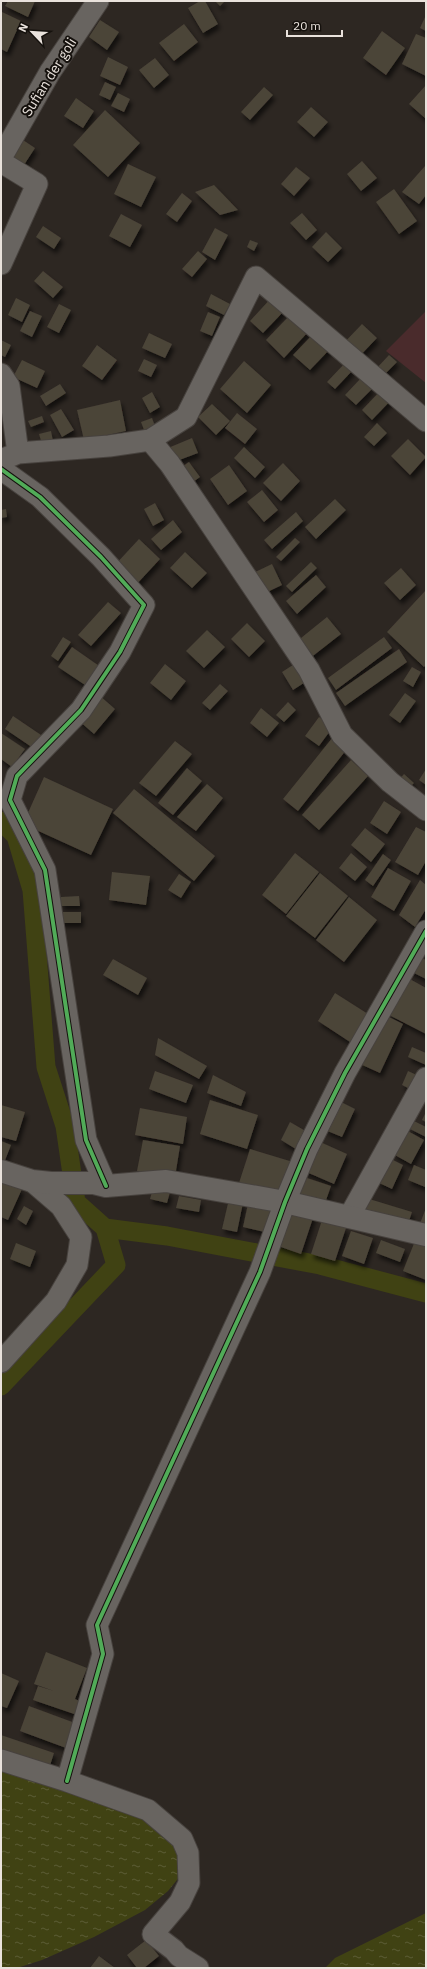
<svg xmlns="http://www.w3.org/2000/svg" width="427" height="1969" viewBox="0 0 427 1969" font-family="'IBM Plex Sans',sans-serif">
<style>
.park{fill:#4a2b2c}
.water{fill:url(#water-ripples)}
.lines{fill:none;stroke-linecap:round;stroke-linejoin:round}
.canal{stroke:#404213;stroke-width:19}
.building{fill:#4b4438;filter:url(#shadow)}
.minor-casing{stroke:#47423e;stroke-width:23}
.tertiary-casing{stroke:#47423e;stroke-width:24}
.minor{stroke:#686460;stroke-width:21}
.tertiary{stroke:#686460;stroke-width:22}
.cycleway-casing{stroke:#15110d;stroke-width:6}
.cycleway{stroke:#51ab58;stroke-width:4}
.labels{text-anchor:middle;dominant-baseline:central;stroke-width:4;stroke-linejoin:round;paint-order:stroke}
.street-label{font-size:14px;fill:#e9e2dc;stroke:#15110d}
</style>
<defs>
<pattern id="water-ripples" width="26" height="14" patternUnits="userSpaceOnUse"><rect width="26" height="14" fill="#404213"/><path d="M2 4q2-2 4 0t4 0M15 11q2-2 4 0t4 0" fill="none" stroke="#5c5d35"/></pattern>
<filter id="shadow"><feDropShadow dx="2.5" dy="4.5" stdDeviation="2" flood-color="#0009"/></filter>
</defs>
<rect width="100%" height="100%" fill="#2d2722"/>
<path class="park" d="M426,311V383L386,351Z"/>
<path class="water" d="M1,1766L137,1812L176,1841L181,1875L168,1891L145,1910L94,1937L42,1960L17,1968H1Z
M426,1913V1968H325L335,1958Z"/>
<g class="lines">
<path class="canal" d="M1,821L16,836L32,890L46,1067L65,1126L76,1202L105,1228L116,1265L1,1386
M105,1228L167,1236L320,1265L426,1293"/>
</g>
<path class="building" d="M8,1H35L28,17L5,6Z
M200,1H205L218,24L203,33L188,8Z
M215,1H225L220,6Z
M2,12L21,21L7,52L1,49Z
M426,15V31L420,28Z
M100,20L119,32L107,50L89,37Z
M184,24L198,42L174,61L159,43Z
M382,31L405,48L386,75L363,58Z
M416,34L426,38V76L402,64Z
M108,57L128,67L120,85L100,76Z
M155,58L169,75L154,88L139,70Z
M105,82L116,87L110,100L99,95Z
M426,85V119L409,104Z
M264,87L273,95L250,120L241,112Z
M118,93L130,99L124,112L111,106Z
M76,98L94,111L83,128L64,116Z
M311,107L328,122L314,137L297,122Z
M105,110L140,143L108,177L73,145Z
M17,136L35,148L24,165L5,153Z
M362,161L377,178L361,191L347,174Z
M128,164L156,177L141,207L114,194Z
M425,166L426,195L419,204L402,192Z
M296,167L310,178L294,196L281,184Z
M214,185L238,210L220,215L195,192Z
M394,189L417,221L399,234L376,202Z
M182,193L192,201L177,222L166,214Z
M302,213L317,230L306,240L290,223Z
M121,214L142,225L130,247L109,236Z
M43,226L61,238L54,249L36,237Z
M215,228L228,235L215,260L202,252Z
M326,232L342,248L328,262L312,247Z
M250,240L258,243L254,251L247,247Z
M198,251L207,259L192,277L182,269Z
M43,271L63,287L53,298L34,281Z
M211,294L230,304L224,315L206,306Z
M273,296L286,309L263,333L250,321Z
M16,298L30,305L22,322L8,315Z
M59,304L71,310L59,333L47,327Z
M30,311L42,316L32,337L20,331Z
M208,312L220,317L212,336L200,331Z
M291,314L309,331L284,358L266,340Z
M362,324L377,338L355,361L340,347Z
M316,331L332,347L310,370L293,355Z
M149,333L172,344L165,358L142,348Z
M1,340L11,345L5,357L1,355Z
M97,345L117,360L102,380L82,366Z
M389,355L397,362L382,377L375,370Z
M144,359L157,365L151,377L138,371Z
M22,360L45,371L37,388L13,377Z
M244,361L271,385L247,413L220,389Z
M345,363L353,370L335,389L327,382Z
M361,378L372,389L356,405L345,395Z
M60,384L66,393L46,406L40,396Z
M386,385L396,395L372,420L362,410Z
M152,392L160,407L150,413L142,398Z
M120,400L126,431L84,440L77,410Z
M212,404L230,421L216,435L198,417Z
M61,409L74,430L62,437L50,415Z
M237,413L257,429L245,444L225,428Z
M42,416L44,422L31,427L28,421Z
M152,418L155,426L144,430L141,422Z
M377,423L387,433L374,446L364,437Z
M51,431L53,441L42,444L39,434Z
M192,438L198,453L174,462L168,448Z
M408,439L426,457L410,475L391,456Z
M244,447L265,467L255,478L234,458Z
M189,462L200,477L189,485L179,469Z
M283,463L300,481L281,501L263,483Z
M229,465L247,491L228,505L210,479Z
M262,490L278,510L264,522L247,502Z
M335,499L346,510L316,539L305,527Z
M155,503L164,520L153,526L144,509Z
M6,509L7,517L1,518V510Z
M296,512L303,521L272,549L264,540Z
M173,520L182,532L161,550L151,539Z
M295,538L300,542L281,561L276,557Z
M139,539L160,559L135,586L114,566Z
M185,552L207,573L192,588L170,568Z
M311,562L317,568L292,592L286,586Z
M272,564L282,585L261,595L251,574Z
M401,568L416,585L400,600L384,583Z
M316,575L326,587L297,614L286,601Z
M426,590V665L424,667L387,632Z
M108,602L121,613L91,646L78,635Z
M327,617L341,634L309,659L296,642Z
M247,623L265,641L249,657L231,639Z
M207,630L225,647L204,668L186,651Z
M63,637L71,642L58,661L51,656Z
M384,637L392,648L336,690L328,678Z
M72,647L105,670L91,689L58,667Z
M399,649L407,662L345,706L336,693Z
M296,663L307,681L293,690L282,672Z
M165,664L186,681L171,700L150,683Z
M412,667L421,672L413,687L403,681Z
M220,684L228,691L210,710L202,703Z
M405,693L416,701L400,723L389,715Z
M99,695L115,709L94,734L78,720Z
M288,702L296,710L284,722L276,715Z
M261,708L279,723L267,737L250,723Z
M13,716L44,737L36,750L5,729Z
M319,717L333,727L319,746L305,736Z
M1,733L25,749L12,767L1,759Z
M333,737L347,749L298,811L283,799Z
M175,741L192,754L156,796L139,783Z
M351,760L368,776L319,830L302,815Z
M187,768L202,781L173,815L158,803Z
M426,769V785L419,780Z
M404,774L414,783L407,790L398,781Z
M44,777L113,809L91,855L23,824Z
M207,784L223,798L196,831L177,817Z
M134,789L215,856L194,881L113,813Z
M384,801L401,812L387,834L370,823Z
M416,827L426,832V861L418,875L395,862Z
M365,828L385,844L371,862L351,845Z
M295,853L319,872L286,914L262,895Z
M351,853L367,867L355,881L339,868Z
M383,854L391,860L373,886L365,880Z
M388,868L411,881L394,911L371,897Z
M112,872L150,876L146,905L109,900Z
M320,873L348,896L315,938L286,916Z
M179,874L191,882L181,898L168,890Z
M420,880L426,885V909L415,927L399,915Z
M79,896L80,906H61V897Z
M349,897L377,920L344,962L316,940Z
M61,912H81V923H60Z
M415,955L426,960V979L408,970Z
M113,959L147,978L138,995L103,975Z
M408,978L426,988V1034L389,1015Z
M335,993L368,1014L350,1042L318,1021Z
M383,1014L403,1024L380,1073L360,1064Z
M158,1038L207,1066L199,1079L155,1055Z
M412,1047L426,1053V1065L408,1057Z
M155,1071L193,1085L186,1103L149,1089Z
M408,1071L421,1077L414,1091L402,1085Z
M213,1075L246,1092L241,1106L207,1093Z
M210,1100L258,1115L247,1149L200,1134Z
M339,1101L355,1109L342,1137L325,1130Z
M1,1105L25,1112L16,1141L1,1137Z
M140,1108L187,1117L183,1144L135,1135Z
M426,1112V1122L422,1120Z
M414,1121L426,1127V1137L410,1129Z
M290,1122L309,1133L299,1151L281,1140Z
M406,1130L424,1140L411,1164L393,1154Z
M143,1140L180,1146L175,1177L137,1171Z
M1,1141L11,1145L2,1168H1Z
M318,1141L347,1154L334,1184L304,1171Z
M250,1149L293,1162L281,1199L238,1186Z
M389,1158L403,1165L392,1189L377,1182Z
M414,1165L426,1170L425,1187L408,1180Z
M301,1176L331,1186L323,1209L294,1198Z
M1,1180L22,1189L8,1220L1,1217Z
M153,1188L170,1192L167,1203L150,1199Z
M179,1196L201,1200L199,1212L176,1208Z
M366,1198L412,1212L407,1227L361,1214Z
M229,1199L243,1203L237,1232L222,1229Z
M248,1204L274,1209L269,1233L243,1227Z
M24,1206L33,1211L26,1225L17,1219Z
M288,1206L314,1215L301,1254L275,1245Z
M426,1208V1229L419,1226Z
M322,1220L346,1228L335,1261L311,1254Z
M351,1231L373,1238L364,1264L342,1256Z
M381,1240L405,1249L400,1262L376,1253Z
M415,1241L426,1245V1280L403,1271Z
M16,1243L36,1251L30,1267L10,1259Z
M46,1652L87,1668L75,1699L82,1702L77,1715L33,1700L38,1686L54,1691L34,1684Z
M1,1673L19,1681L7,1708L1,1706Z
M29,1706L75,1723L66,1748L20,1731Z
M1,1735L54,1753L48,1772L1,1756Z
M146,1940L159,1956L144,1968H137L127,1955Z
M99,1956L115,1968H90Z"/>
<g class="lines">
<g class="minor-casing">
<path id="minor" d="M1,153L5,151L50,72L98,1
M1,162L37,184L1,264
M1,374L9,386L18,453
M150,440L170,464L309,670L342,735L390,782L426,810
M1,460L18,453L109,446L150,440L186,417L256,277L426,421
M1,469L40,497L101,557L144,605L120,652L81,710L17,776L10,800L45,870L86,1140L106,1186
M349,1217L426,1078
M1,1362L56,1301L77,1265L81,1237L61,1206L32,1181
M1,1760L67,1781L148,1810L182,1839L188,1853L189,1883L180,1902L153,1934L174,1950L179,1956L198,1968
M67,1781L103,1654L97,1625L260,1272L285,1202L307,1149L345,1073L426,931"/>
</g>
<g class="tertiary-casing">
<path id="tertiary" d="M1,1171L32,1181L51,1183H94L106,1186L166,1181L285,1202L426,1235"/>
</g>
<use href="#minor" class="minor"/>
<use href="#tertiary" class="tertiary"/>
<g class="cycleway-casing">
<path id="cycleway" d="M1,469L40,497L101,557L144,605L120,652L81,710L17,776L10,800L45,870L86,1140L106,1186
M67,1781L103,1654L97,1625L260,1272L285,1202L307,1149L345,1073L426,931"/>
</g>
<use href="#cycleway" class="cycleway"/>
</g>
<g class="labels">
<g class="street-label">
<text transform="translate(49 77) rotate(-58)">Sufian der goli</text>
</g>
</g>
<rect width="427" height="1969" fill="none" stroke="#e9e2dc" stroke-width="4"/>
<g transform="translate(32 32) rotate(295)" stroke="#15110d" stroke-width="3" paint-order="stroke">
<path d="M0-3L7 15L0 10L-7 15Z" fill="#e9e2dc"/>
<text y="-6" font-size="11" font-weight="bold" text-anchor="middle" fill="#e9e2dc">N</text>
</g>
<path d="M287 30v6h55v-6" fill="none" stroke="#e9e2dc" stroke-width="2"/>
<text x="293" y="30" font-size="12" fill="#e9e2dc" stroke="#15110d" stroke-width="3" paint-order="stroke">20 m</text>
</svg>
